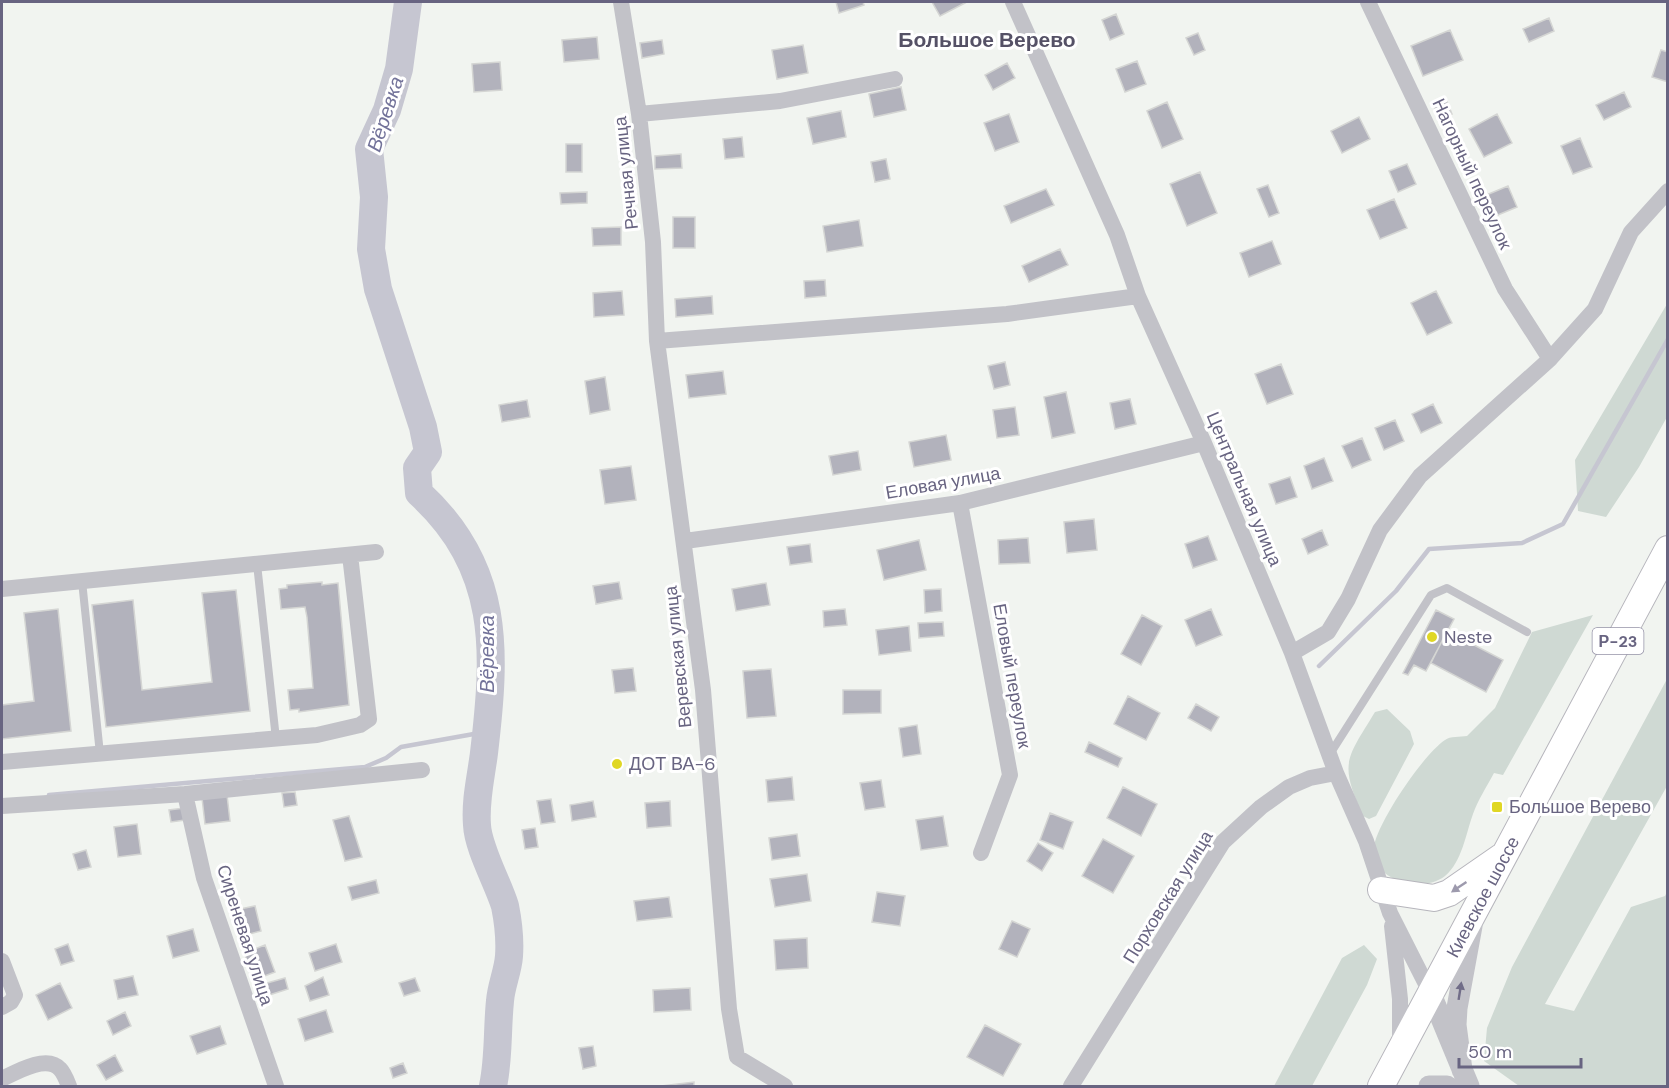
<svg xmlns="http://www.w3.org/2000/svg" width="1669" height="1088" viewBox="0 0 1669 1088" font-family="'DM Sans',sans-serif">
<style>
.green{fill:#cfd9d3}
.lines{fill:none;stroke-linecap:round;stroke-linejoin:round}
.stream{stroke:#c6c6d1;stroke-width:4.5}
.river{stroke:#c6c6d1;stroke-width:28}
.building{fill:#b2b2bc;stroke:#d4d5d3;stroke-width:1.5}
.primary-casing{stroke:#b6b5bc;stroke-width:28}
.service{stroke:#c2c2c8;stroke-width:8}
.minor{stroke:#c2c2c8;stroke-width:16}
.tertiary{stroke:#c2c2c8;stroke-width:21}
.primary{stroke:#fff;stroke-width:26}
.oneway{fill:#9d9aad}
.oneway2{fill:#716d88}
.poi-dot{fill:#e0d725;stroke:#fff;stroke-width:2}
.labels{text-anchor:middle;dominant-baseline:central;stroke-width:6;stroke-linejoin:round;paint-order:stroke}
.shield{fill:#fff;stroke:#9592a7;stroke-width:1.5}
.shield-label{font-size:16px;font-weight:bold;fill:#686481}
.street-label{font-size:18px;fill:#686481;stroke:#fff}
.poi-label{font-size:18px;fill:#686481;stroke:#fff;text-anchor:start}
.water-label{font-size:20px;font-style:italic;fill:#73739a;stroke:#fff}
.quarter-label{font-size:21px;font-weight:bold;fill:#555166;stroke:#fff}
</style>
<rect width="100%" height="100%" fill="#f1f4f0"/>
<path class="green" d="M1667,304V417L1639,467L1606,517L1578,511L1575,460Z
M1593,615L1503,775L1494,773C1487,786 1478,800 1473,814C1466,833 1462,862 1445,876C1421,895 1368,879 1374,846C1379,820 1423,755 1445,740C1450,736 1460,737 1467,736L1495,708L1532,632Z
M1667,679V786L1545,1004L1574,1011L1631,907L1665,896L1667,892V1086H1519L1484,1061L1487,1028L1512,967Z
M1387,709L1410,731L1414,744L1376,816L1369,819L1363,816C1339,762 1346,760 1375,712Z
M1364,945L1377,959L1367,985L1312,1086H1274L1342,958Z"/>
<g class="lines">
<path class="stream" d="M1319,666L1396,591L1429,549L1522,543L1563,524L1668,339
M49,795L365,767L386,758L401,747L485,732"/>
<path class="river" d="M408,2L399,69L387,110L369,149L374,197L371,249L378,289L423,427L428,452L417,468L419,493C501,568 496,651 484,753C481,777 475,800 477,825C478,848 498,883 505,906C508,921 510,942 509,956C508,971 501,986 500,1001C497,1030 499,1058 493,1086"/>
</g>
<path class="building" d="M836,2H863L864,5L839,13Z
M932,2H964L965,3L940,16Z
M1116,14L1124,34L1110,40L1102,20Z
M1549,18L1554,31L1529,42L1523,29Z
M1450,30L1463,60L1423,76L1411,46Z
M1198,33L1205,50L1194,55L1186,38Z
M597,37L599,59L564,62L562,40Z
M662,40L664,54L642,58L640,43Z
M803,45L808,73L777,79L772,50Z
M1661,50L1668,52V82L1652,77Z
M1137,61L1146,84L1125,92L1116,69Z
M500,62L502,90L474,92L472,64Z
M1007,63L1015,78L993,90L985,75Z
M901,87L906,110L874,117L869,94Z
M1624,92L1631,107L1604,120L1596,105Z
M1445,97L1452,114L1439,119L1432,102Z
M1167,102L1183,139L1162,148L1147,111Z
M841,111L846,137L813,144L807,118Z
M1009,114L1019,142L995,151L984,123Z
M1497,114L1512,143L1484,157L1469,129Z
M1359,117L1370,139L1342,153L1331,131Z
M742,137L744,157L725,159L723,139Z
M1580,138L1592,167L1573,174L1561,146Z
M566,144H582V172H566Z
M681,154L682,168L655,169V156Z
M886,159L890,179L875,182L871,162Z
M1407,164L1416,184L1398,192L1389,171Z
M1200,172L1217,213L1187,226L1170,184Z
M1268,185L1279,213L1269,217L1257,189Z
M1508,186L1517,207L1493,217L1484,196Z
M1046,189L1054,205L1011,223L1004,206Z
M587,192V203L561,204L560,193Z
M1394,199L1407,228L1380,239L1367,210Z
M673,217H695V248H673Z
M859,220L863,246L827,252L823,226Z
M621,227V245L593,246L592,228Z
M1272,241L1281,264L1249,277L1240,253Z
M1060,249L1068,265L1029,282L1022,266Z
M825,280L826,296L805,298L804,281Z
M622,291L624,315L594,317L593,293Z
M1436,291L1452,323L1427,335L1411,303Z
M712,296L713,314L676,317L675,299Z
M1005,362L1010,385L994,389L988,366Z
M1281,364L1293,394L1267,404L1255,374Z
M723,371L726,394L689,398L686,375Z
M605,377L610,410L590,414L585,381Z
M1066,392L1075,433L1052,438L1044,397Z
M1130,399L1136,424L1115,429L1110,403Z
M527,400L530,417L502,422L499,405Z
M1433,404L1442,423L1421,433L1412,414Z
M1015,407L1019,435L997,438L993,410Z
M1395,420L1404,441L1384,450L1375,428Z
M946,435L951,460L914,467L909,442Z
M1362,438L1371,460L1352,468L1342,446Z
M858,451L861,470L833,475L829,456Z
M1324,458L1333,481L1312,489L1304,466Z
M631,466L636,500L605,504L600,470Z
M1290,477L1297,497L1276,504L1269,484Z
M1094,519L1097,550L1067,553L1064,522Z
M1322,530L1328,545L1308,554L1302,539Z
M1208,536L1217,560L1193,568L1185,544Z
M1028,538L1030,563L999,564L998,540Z
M919,540L926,570L884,580L877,550Z
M810,544L812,562L790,565L787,547Z
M322,582V585L338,583L349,705L299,712V709L290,710L288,690L313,688L307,617L305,607L281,609L279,589L287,588V585Z
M619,582L622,599L596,604L593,586Z
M766,583L770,605L736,611L732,589Z
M941,589L942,611L925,613L924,590Z
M236,590L250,711L106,727L92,605L133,600L142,690L212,682L202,593Z
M58,609L71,731L2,739V705L34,701L24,613Z
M845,609L847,625L824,627L823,611Z
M1211,609L1222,635L1196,646L1185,620Z
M1436,610L1454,619L1426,671L1414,665L1408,675L1403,673Z
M1142,615L1162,626L1141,665L1121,654Z
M943,622L944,636L919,638L918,623Z
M909,626L911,651L879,655L876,630Z
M1447,631L1503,660L1486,692L1431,663Z
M633,668L636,691L615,693L612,670Z
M771,669L776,716L747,718L743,671Z
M843,690H881V713L843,714Z
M1128,696L1160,713L1146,740L1114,724Z
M1196,704L1219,717L1211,731L1188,718Z
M917,725L921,754L903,757L899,728Z
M1089,742L1122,758L1118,767L1085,752Z
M792,777L794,800L768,802L766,780Z
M881,780L885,807L865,810L860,783Z
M1123,787L1157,804L1141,836L1107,818Z
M295,792L297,805L284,807L282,793Z
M227,795L230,821L205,824L202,798Z
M551,799L555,822L541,824L537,801Z
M593,801L596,817L572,821L570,805Z
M670,801L671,826L647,828L645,803Z
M184,808L185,820L171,822L169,810Z
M1050,813L1073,822L1063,849L1040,840Z
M349,816L362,857L345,861L333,820Z
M943,816L948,846L921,850L916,820Z
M137,824L141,854L118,857L114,827Z
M535,828L538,847L525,849L522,830Z
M797,834L800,856L772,860L769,838Z
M1103,839L1134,856L1113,893L1082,876Z
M1038,843L1053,853L1042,871L1027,861Z
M86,850L91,867L78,870L73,854Z
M807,874L811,901L775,907L770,879Z
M376,880L379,893L352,900L348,887Z
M877,892L905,896L900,926L872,922Z
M669,897L672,917L637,921L634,901Z
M255,906L261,931L242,936L235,910Z
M1012,921L1030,929L1017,957L999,949Z
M193,929L199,951L173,958L167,936Z
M807,938L808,968L776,970L774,940Z
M68,944L74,961L61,965L55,949Z
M336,944L342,962L315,971L309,953Z
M265,945L275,972L254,980L244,953Z
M133,976L138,995L118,999L114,980Z
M323,977L329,995L310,1001L305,986Z
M285,978L288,989L263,997L260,985Z
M415,978L420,991L404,996L399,983Z
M60,983L72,1008L48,1020L36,995Z
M690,988L691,1010L654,1012L653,990Z
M326,1010L333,1032L305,1041L298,1019Z
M125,1012L131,1026L113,1035L107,1021Z
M985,1025L1021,1044L1003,1076L967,1057Z
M220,1026L226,1044L197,1054L190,1036Z
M593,1046L596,1066L583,1069L579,1048Z
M115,1055L123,1071L106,1080L97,1065Z
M403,1063L407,1073L393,1078L390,1068Z
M694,1082V1086H661Z"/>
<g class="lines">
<g class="primary-casing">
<path id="primary" d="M1381,890L1434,898L1449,893L1501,857
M1381,1086L1668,549"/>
</g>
<path class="service" d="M257,564L276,739
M82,581L100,754
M1330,754L1431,595L1447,588L1527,632"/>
<path class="minor" d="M621,2L639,114L653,242L657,341L703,690L729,1009L737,1057L785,1086
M1013,2L1117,235L1138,296L1204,443L1292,653L1336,773L1366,841L1390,913L1431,994
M1368,2L1505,289L1550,359
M639,114L780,101L895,79
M657,341L1007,314L1138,296
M960,503L1010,775L981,853
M685,541L960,503L1204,443
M2,589L376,552
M1292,653L1328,632L1348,599L1380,530L1420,476L1550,359L1595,309L1631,232L1668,191
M2,762L317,735L360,725L369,719L350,555
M185,794L204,878L276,1086
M2,806L185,794L422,770
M1392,926L1400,999V1043
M2,961L15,995L11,1002L2,1007
M2,1079C16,1072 47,1054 60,1069C64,1073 67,1081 69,1086
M1071,1086L1223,842L1261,807L1289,787L1310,778L1336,773"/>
<path class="tertiary" d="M1431,994L1469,1086
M1462,1070L1456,1025L1457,1008L1472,926
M1429,1086H1447"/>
<use href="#primary" class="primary"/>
</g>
<defs><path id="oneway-solid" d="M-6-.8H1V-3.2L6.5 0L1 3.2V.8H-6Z" transform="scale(1.5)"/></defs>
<use class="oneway" href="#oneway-solid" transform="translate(1459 887) rotate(146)"/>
<use class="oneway2" href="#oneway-solid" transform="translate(1460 991) rotate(-81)"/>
<g class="poi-dot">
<circle cx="1432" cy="637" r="6"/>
<circle cx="617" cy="764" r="6"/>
<rect x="1491" y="801" width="12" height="12" rx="3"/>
</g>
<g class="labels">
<rect class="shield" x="1592.5" y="628" width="51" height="26" rx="4.5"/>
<g class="shield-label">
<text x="1618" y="641">Р-23</text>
</g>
<g class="street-label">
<text transform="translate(626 173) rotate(-96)">Речная улица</text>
<text transform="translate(1472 174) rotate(65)">Нагорный переулок</text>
<text transform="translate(943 483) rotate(-10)">Еловая улица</text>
<text transform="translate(1244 489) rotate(67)">Центральная улица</text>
<text transform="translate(678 657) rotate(-96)">Веревская улица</text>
<text transform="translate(1012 676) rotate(80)">Еловый переулок</text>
<text transform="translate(1168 897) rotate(-58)">Порховская улица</text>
<text transform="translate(1483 897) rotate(-62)">Киевское шоссе</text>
<text transform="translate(245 935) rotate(72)">Сиреневая улица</text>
</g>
<g class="poi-label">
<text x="1444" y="637">Neste</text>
<text x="629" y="764">ДОТ ВА-6</text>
<text x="1509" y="807">Большое Верево</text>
</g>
<g class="water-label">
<text transform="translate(385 114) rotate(-72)">Вёревка</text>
<text transform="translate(487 654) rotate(-90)">Вёревка</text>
</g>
<g class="quarter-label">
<text x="987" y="40">Большое Верево</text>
</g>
</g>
<rect width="1669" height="1088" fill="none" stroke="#686481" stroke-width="6"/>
<path d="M1459 1058v9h122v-9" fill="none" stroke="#686481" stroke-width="3"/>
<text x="1468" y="1058" font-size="18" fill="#686481" stroke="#ffffff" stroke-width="4.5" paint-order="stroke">50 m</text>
</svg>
